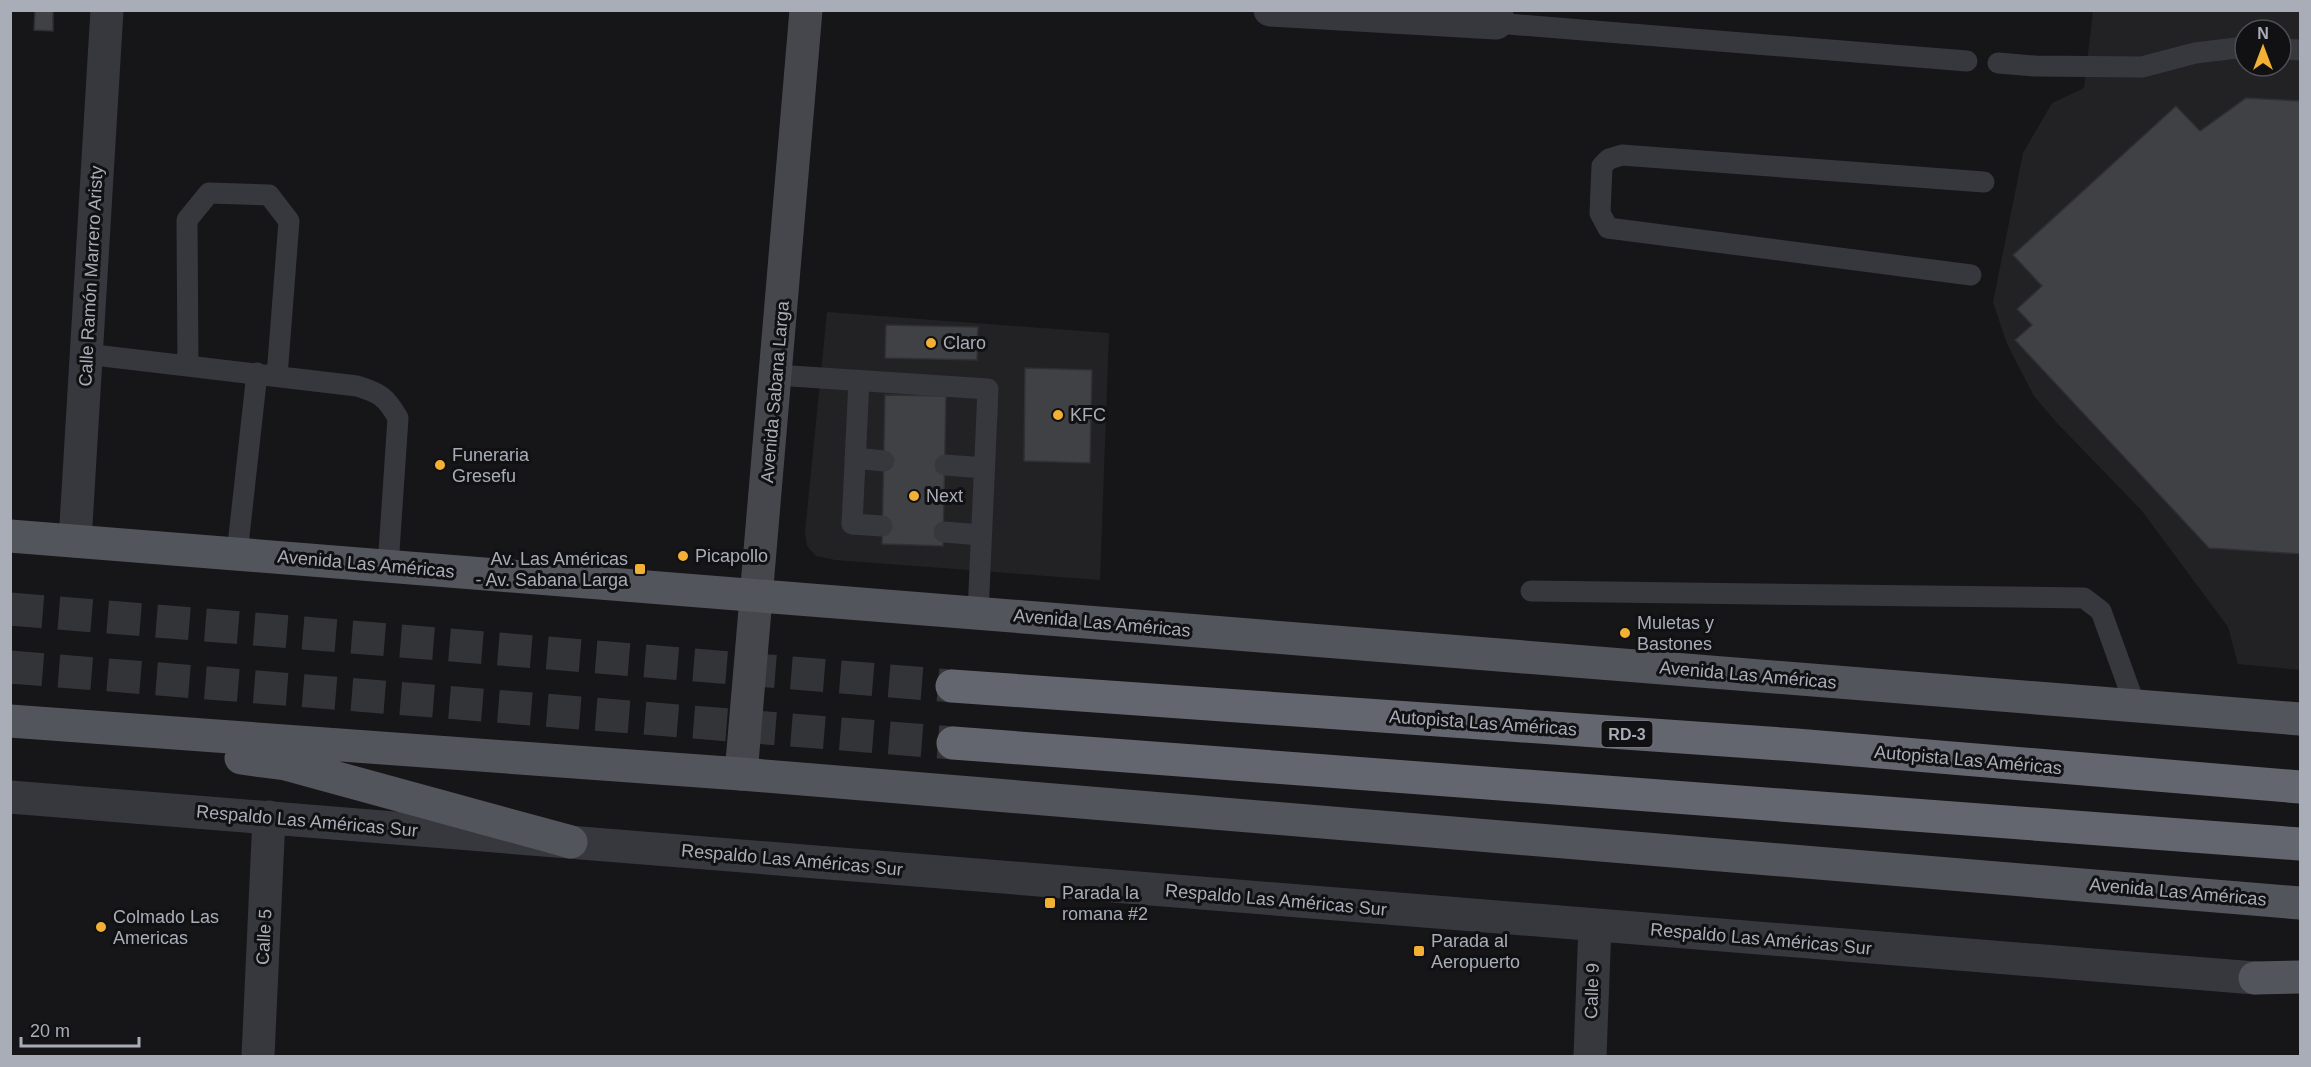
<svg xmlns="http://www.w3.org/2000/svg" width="2311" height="1067" viewBox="0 0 2311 1067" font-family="Helvetica,sans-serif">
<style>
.built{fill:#222225;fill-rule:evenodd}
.building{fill:#404145;stroke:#303034;stroke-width:1.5}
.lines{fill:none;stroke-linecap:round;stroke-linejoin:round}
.highway-tunnel{stroke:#333438;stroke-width:33;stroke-dasharray:33 16;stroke-linecap:butt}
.lane{stroke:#37383d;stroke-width:21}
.street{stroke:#37383d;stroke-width:33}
.secondary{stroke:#45474d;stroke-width:33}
.primary{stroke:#53555c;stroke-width:33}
.highway{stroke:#63666e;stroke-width:33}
.poi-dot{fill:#f2b134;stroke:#111113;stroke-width:2}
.labels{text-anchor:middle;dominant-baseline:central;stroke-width:6;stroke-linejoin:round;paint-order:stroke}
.shield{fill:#111113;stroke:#7b7e86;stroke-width:1.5}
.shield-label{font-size:16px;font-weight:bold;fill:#a8adb8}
.street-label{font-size:18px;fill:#a8adb8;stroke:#111113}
.poi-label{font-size:18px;fill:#a8adb8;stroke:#111113;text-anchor:start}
</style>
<rect width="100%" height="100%" fill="#161618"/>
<path class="built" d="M2093,11H2300V670L2238,664L2228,627L2142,511L2056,422L2034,396L2007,344L1993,302L2023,153L2052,103L2084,88ZM2245,30H2281V66H2245Z
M827,312L1109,333L1100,580L835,560L816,556L807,546L805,532Z"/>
<path class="building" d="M35,10H53V31L34,30Z
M2246,98L2300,101V554L2209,548L2015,340L2032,325L2017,309L2042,286L2013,255L2176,106L2200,131Z
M886,325L978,327L977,360L885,358Z
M1025,368L1092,370L1090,463L1024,461Z
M885,395L946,396L943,546L882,544Z"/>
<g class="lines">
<path class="highway-tunnel" d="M10,609L952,686
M10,667L953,743"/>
<path class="lane" d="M1496,23L1967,61
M2281,49L2300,50
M1998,63L2035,66L2142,67L2195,53L2245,47
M1971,275L1608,228L1600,213L1602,166L1609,159L1622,155L1984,182
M86,354L357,386C380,393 386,397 398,418L388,566
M188,366L187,220L209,193L269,195L289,221L277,376
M776,375L988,389L978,614
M859,381L852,524L882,526
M855,458L884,461
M945,465L984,468
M944,532L981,535
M237,554L257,373
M1531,591L2084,598L2101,611L2135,705"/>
<path class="street" d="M1270,10L1496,23L1497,10
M75,541L107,10
M10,797L2255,978
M258,1056L269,817
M1590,1056L1595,925"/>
<path class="secondary" d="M741,774L806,10"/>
<path class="primary" d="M10,536L2300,719
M10,721L741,774L2300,903
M241,758L286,764L571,842
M2255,978L2300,977"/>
<path class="highway" d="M952,686L1796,745L2300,787
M953,743L2300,844"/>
</g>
<g class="poi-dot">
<circle cx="931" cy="343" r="6"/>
<circle cx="1058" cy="415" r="6"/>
<circle cx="440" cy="465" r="6"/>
<circle cx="914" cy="496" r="6"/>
<circle cx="683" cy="556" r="6"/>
<rect x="634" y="563" width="12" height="12" rx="3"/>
<circle cx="1625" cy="633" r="6"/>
<rect x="1044" y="897" width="12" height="12" rx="3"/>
<circle cx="101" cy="927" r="6"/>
<rect x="1413" y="945" width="12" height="12" rx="3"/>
</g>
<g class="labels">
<rect class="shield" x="1601.5" y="721" width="51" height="26" rx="4.5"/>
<g class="shield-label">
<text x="1627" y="734">RD-3</text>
</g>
<g class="street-label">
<text transform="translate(91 276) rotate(-87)">Calle Ramón Marrero Aristy</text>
<text transform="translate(775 392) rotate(-85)">Avenida Sabana Larga</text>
<text transform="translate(366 564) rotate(5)">Avenida Las Américas</text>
<text transform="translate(1102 623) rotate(5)">Avenida Las Américas</text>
<text transform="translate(1748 675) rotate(5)">Avenida Las Américas</text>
<text transform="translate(1483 723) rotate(4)">Autopista Las Américas</text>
<text transform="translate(1968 760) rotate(5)">Autopista Las Américas</text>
<text transform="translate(307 821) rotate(5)">Respaldo Las Américas Sur</text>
<text transform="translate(792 860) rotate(5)">Respaldo Las Américas Sur</text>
<text transform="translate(2178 892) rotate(5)">Avenida Las Américas</text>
<text transform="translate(1276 900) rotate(5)">Respaldo Las Américas Sur</text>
<text transform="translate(264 937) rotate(-87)">Calle 5</text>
<text transform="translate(1761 939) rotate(5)">Respaldo Las Américas Sur</text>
<text transform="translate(1592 991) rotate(-88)">Calle 9</text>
</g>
<g class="poi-label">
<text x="943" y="343">Claro</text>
<text x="1070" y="415">KFC</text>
<text x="452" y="455">Funeraria<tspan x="452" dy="21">Gresefu</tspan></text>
<text x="926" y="496">Next</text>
<text x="695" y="556">Picapollo</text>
<text x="628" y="559" text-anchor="end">Av. Las Américas<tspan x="628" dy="21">- Av. Sabana Larga</tspan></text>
<text x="1637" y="623">Muletas y<tspan x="1637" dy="21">Bastones</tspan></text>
<text x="1062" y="893">Parada la<tspan x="1062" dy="21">romana #2</tspan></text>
<text x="113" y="917">Colmado Las<tspan x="113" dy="21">Americas</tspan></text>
<text x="1431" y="941">Parada al<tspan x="1431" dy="21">Aeropuerto</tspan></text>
</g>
</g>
<rect width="2311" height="1067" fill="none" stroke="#a8adb8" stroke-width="24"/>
<g transform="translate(2263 48)"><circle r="28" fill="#111113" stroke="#4d4f55" stroke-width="1.5"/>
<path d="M0-4.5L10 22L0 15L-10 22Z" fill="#f2b134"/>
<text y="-9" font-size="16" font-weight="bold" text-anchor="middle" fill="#a8adb8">N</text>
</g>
<path d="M21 1037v9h118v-9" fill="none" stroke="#a8adb8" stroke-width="3"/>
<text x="30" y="1037" font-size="18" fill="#a8adb8" stroke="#111113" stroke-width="4.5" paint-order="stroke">20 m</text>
</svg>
